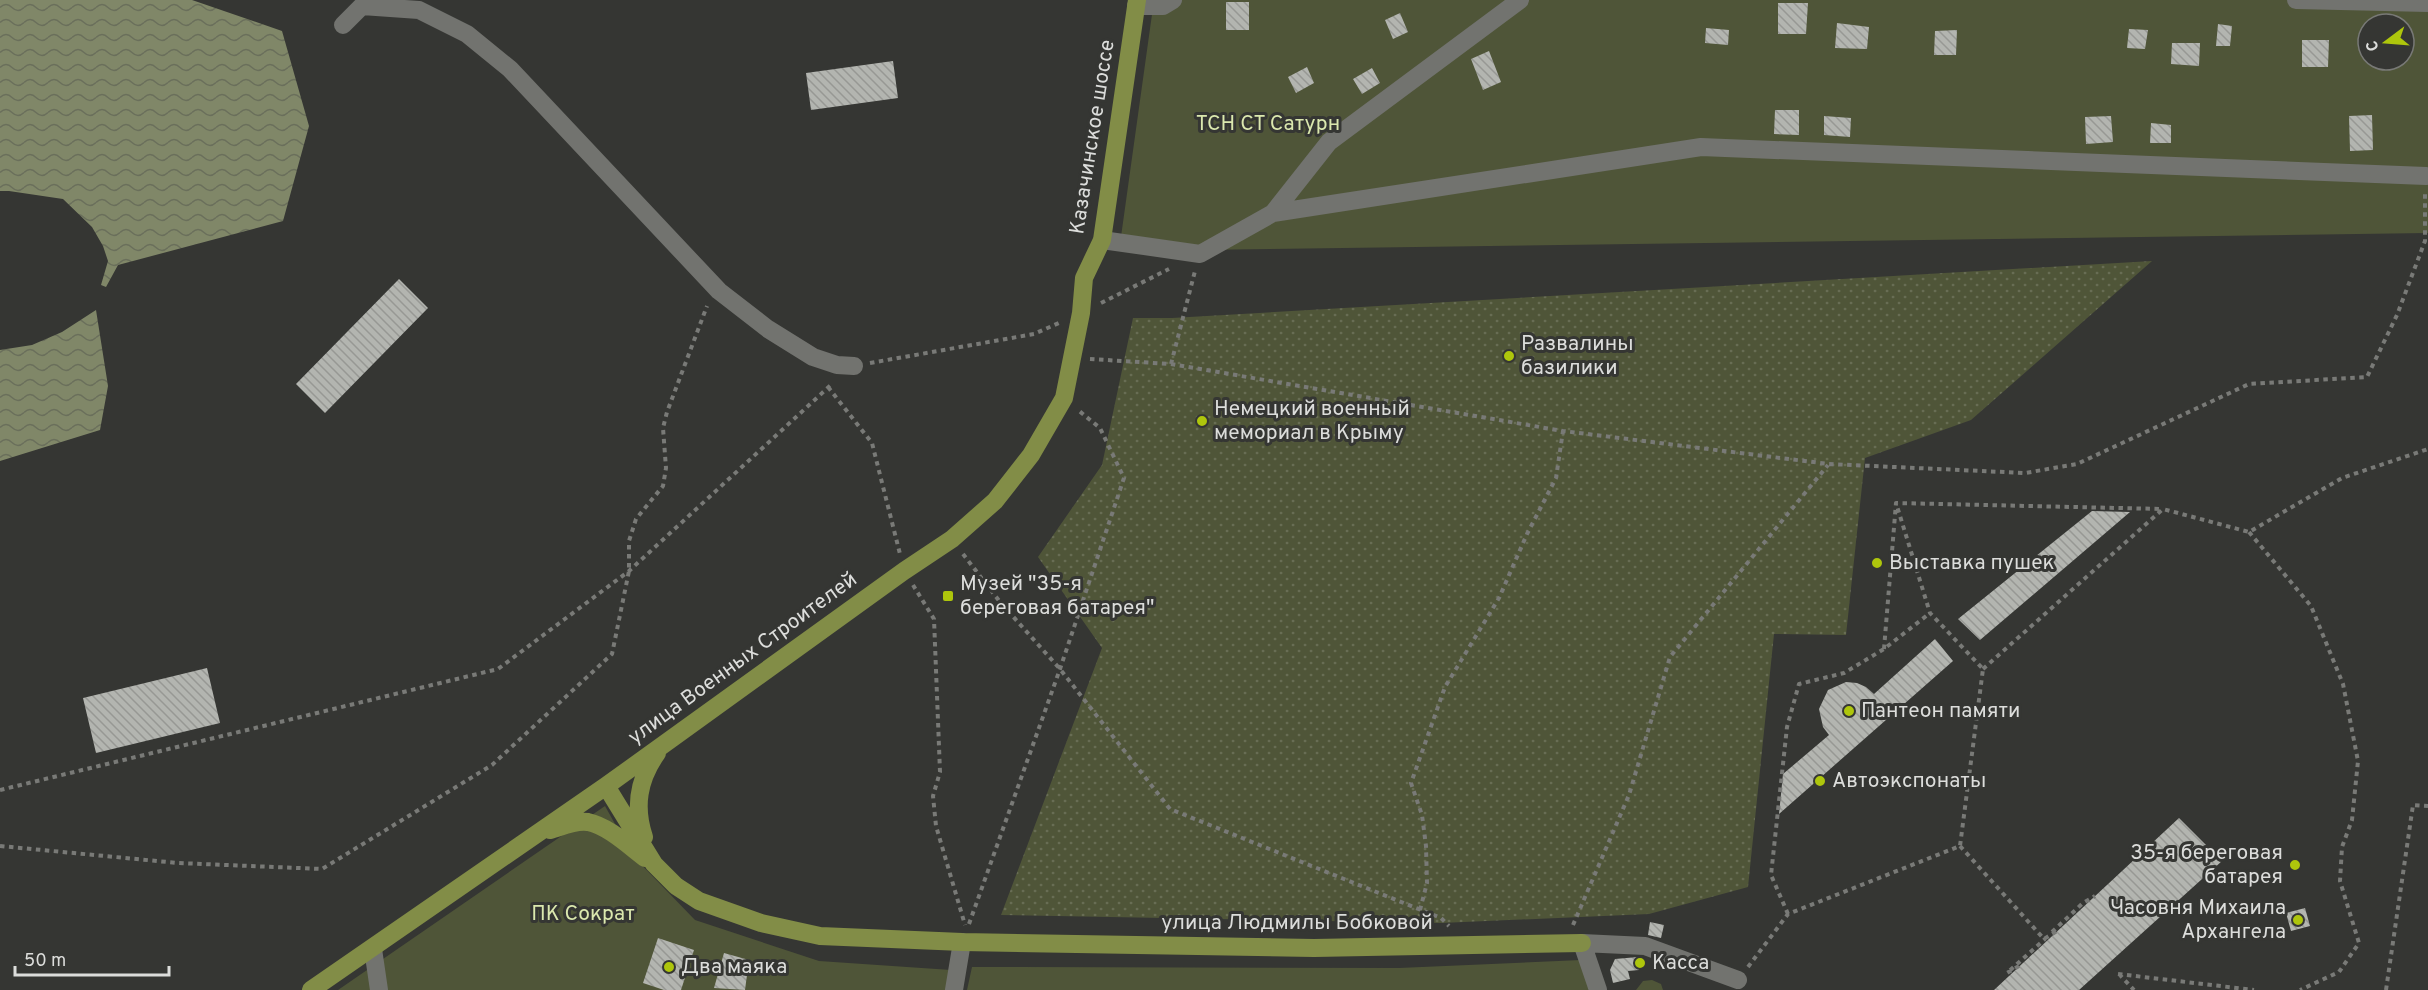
<svg xmlns="http://www.w3.org/2000/svg" width="2428" height="990" viewBox="0 0 2428 990" font-family="Overpass,sans-serif">
<style>
.grass{fill:url(#grass-dots)}
.green{fill:#4f5538;fill-rule:evenodd}
.water{fill:url(#water-waves)}
.building{fill:url(#building-back-hatch)}
.lines{fill:none;stroke-linecap:round;stroke-linejoin:round}
.path{stroke:#797a77;stroke-width:4;stroke-dasharray:4.5 4.5;stroke-linecap:butt}
.minor{stroke:#72736f;stroke-width:18}
.major{stroke:#828d47;stroke-width:18}
.poi-dot{fill:#aec60c;stroke:#353633;stroke-width:2}
.labels{text-anchor:middle;dominant-baseline:central;stroke-width:6;stroke-linejoin:round;paint-order:stroke}
.park-label{font-size:21px;fill:#dbe8ae;stroke:#353633}
.street-label{font-size:21px;fill:#dcdddb;stroke:#353633}
.poi-label{font-size:21px;fill:#dcdddb;stroke:#353633;text-anchor:start}
</style>
<defs>
<pattern id="grass-dots" width="8" height="8" patternUnits="userSpaceOnUse" patternTransform="scale(1.5)"><rect width="8" height="8" fill="#4f5538"/><path d="M2 2h.1M6 6h.1" fill="none" stroke="#686d54" stroke-width="1.8" stroke-linecap="round"/></pattern>
<pattern id="water-waves" width="16" height="10" patternUnits="userSpaceOnUse" patternTransform="scale(1.5)"><rect width="16" height="10" fill="#808768"/><path d="M0 5q4-4 8 0t8 0" fill="none" stroke="#6a6f5b"/></pattern>
<pattern id="building-back-hatch" width="6" height="6" patternUnits="userSpaceOnUse" patternTransform="scale(1.5)"><rect width="6" height="6" fill="#b3b5b0"/><path d="M-1 5l2 2M0 0l6 6M5-1l2 2" fill="none" stroke="#979894"/></pattern>
</defs>
<rect width="100%" height="100%" fill="#353633"/>
<path class="grass" d="M2152,261L1971,420L1865,458L1846,635L1774,634L1748,887L1649,914L1441,923L1001,915L1102,648L1038,557L1102,465L1133,318H1172Z"/>
<path class="green" d="M1154,0H2428V233L1119,251ZM2368,24H2404V60H2368Z
M605,806L633,856L695,920L819,961L951,970L946,990H338Z
M1581,960L1589,990H967L972,967L1399,968Z
M1652,980L1661,984L1663,990H1636L1643,981Z"/>
<path class="water" d="M0,0H192L282,31L309,126L283,221L118,265L106,287L101,285L108,261L103,246L92,227L63,199L9,191H0Z
M96,310L108,386L100,430L0,461V350L32,345L62,332Z"/>
<path class="building" d="M1226,2H1249V30H1226Z
M1778,3H1808L1806,34H1778Z
M1400,13L1408,32L1393,39L1385,20Z
M1837,23L1869,27L1867,49L1835,48Z
M2218,24L2232,26L2230,46H2216Z
M1706,28L1729,30L1728,45L1705,43Z
M2129,29L2148,30L2145,49L2127,48Z
M1957,30L1956,55H1934L1935,31Z
M2302,40H2329L2328,67H2302Z
M2172,43H2200L2199,66L2171,64Z
M1489,51L1501,82L1483,90L1471,59Z
M893,61L898,98L811,110L806,73Z
M1307,67L1314,83L1296,93L1288,77Z
M1372,68L1380,83L1362,94L1353,79Z
M1775,110H1799V135L1774,134Z
M2372,115L2373,150L2350,151L2349,116Z
M1824,116L1851,118L1850,137L1824,135Z
M2111,116L2113,142L2086,144L2085,117Z
M2151,123L2171,125V143H2150Z
M399,279L428,308L325,413L296,384Z
M2092,511L2130,512L1980,640L1958,619Z
M1935,639L1953,661L1779,814L1783,774L1829,735L1823,727L1819,709L1828,690L1846,682L1857,683L1866,687L1874,694Z
M207,668L220,723L96,753L83,698Z
M2179,818L2222,861L2079,990H1994Z
M2305,908L2310,926L2291,931L2286,913Z
M1650,922L1664,925L1661,938L1648,935Z
M658,938L694,950L681,990H664L643,983Z
M724,953L749,960L745,990L714,988Z
M1638,957L1639,970L1628,971L1630,979L1613,983L1610,970L1615,959Z"/>
<g class="lines">
<path class="path" d="M1101,303L1169,269
M1090,359L1171,364L1563,431L1829,464L2025,473L2077,464L2249,384L2367,377L2397,315L2425,241V194
M870,363L1034,334L1061,322
M1171,364L1195,271
M828,387L872,443L900,554
M2249,532L2311,606L2343,684L2358,761L2352,820L2342,847L2340,881L2359,943L2339,972L2300,990
M963,554L1000,602L1060,669L1170,809L1441,918L1449,926
M913,585L934,619L940,772L933,796L936,826L965,925
M1884,649L1896,503L2163,509
M1983,669L2163,509L2249,532L2342,478L2428,449
M0,790L498,669L629,571L833,383
M0,846L178,863L322,869L492,765L612,654L629,571V541L636,519L663,486L666,468L663,428L667,412L707,306
M1960,846L2044,939L2057,931
M1420,910L1427,883L1426,846L1422,815L1411,783L1445,687L1499,598L1527,534L1556,478L1563,431
M1788,914L1771,875L1787,727L1799,684L1844,673L1884,649L1930,613
M969,924L1060,669L1124,478L1100,428L1078,410
M1573,925L1629,795L1670,657L1828,465
M2052,932L2083,903L2095,896
M2019,966L2007,973L2045,939
M1748,967L1788,914L1960,846L1983,669L1930,613L1896,503
M2118,974L2254,990
M2119,974L2134,990
M2386,990L2413,805L2428,806"/>
<path class="minor" d="M2296,0L2428,3
M1136,6H1163L1173,0
M343,25L362,6L419,10L467,34L510,69L719,291L768,329L813,357L837,365L854,366
M1273,213L1329,142L1520,0
M1102,240L1200,254L1273,213L1701,147L2426,176
M373,949L379,990
M954,990L962,942
M1598,990L1582,943L1645,946L1738,980"/>
<path class="major" d="M606,786L654,864L676,886L699,901L761,923L820,936L962,942L1314,948L1582,943
M550,830C561,827 575,820 588,822C608,826 629,846 645,858
M644,837C634,807 638,780 657,753
M311,990L606,786L904,571L952,539L995,501L1031,455L1064,398L1081,313L1084,278L1102,240L1137,0"/>
</g>
<g class="poi-dot">
<circle cx="1509" cy="356" r="6"/>
<circle cx="1202" cy="421" r="6"/>
<circle cx="1877" cy="563" r="6"/>
<rect x="942" y="590" width="12" height="12" rx="3"/>
<circle cx="1849" cy="711" r="6"/>
<circle cx="1820" cy="781" r="6"/>
<circle cx="2295" cy="865" r="6"/>
<circle cx="2298" cy="920" r="6"/>
<circle cx="1640" cy="963" r="6"/>
<circle cx="669" cy="967" r="6"/>
</g>
<g class="labels">
<g class="park-label">
<text x="1268" y="124">ТСН СТ Сатурн</text>
<text x="583" y="914">ПК Сократ</text>
</g>
<g class="street-label">
<text transform="translate(1093 137) rotate(-81)">Казачинское шоссе</text>
<text transform="translate(743 659) rotate(-36)">улица Военных Строителей</text>
<text x="1297" y="923">улица Людмилы Бобковой</text>
</g>
<g class="poi-label">
<text x="1521" y="344">Развалины<tspan x="1521" dy="24">базилики</tspan></text>
<text x="1214" y="409">Немецкий военный<tspan x="1214" dy="24">мемориал в Крыму</tspan></text>
<text x="1889" y="563">Выставка пушек</text>
<text x="960" y="584">Музей "35-я<tspan x="960" dy="24">береговая батарея"</tspan></text>
<text x="1861" y="711">Пантеон памяти</text>
<text x="1832" y="781">Автоэкспонаты</text>
<text x="2283" y="853" text-anchor="end">35-я береговая<tspan x="2283" dy="24">батарея</tspan></text>
<text x="2286" y="908" text-anchor="end">Часовня Михаила<tspan x="2286" dy="24">Архангела</tspan></text>
<text x="1652" y="963">Касса</text>
<text x="681" y="967">Два маяка</text>
</g>
</g>
<g transform="translate(2386 42) rotate(254)"><circle r="28" fill="#353633" stroke="#787976" stroke-width="1.5"/>
<path d="M0-4.5L10 22L0 15L-10 22Z" fill="#aec60c"/>
<text y="-9" font-size="16" font-weight="bold" text-anchor="middle" fill="#dcdddb">С</text>
</g>
<path d="M15 966v9h154v-9" fill="none" stroke="#dcdddb" stroke-width="3"/>
<text x="24" y="966" font-size="18" fill="#dcdddb" stroke="#353633" stroke-width="4.5" paint-order="stroke">50 m</text>
</svg>
